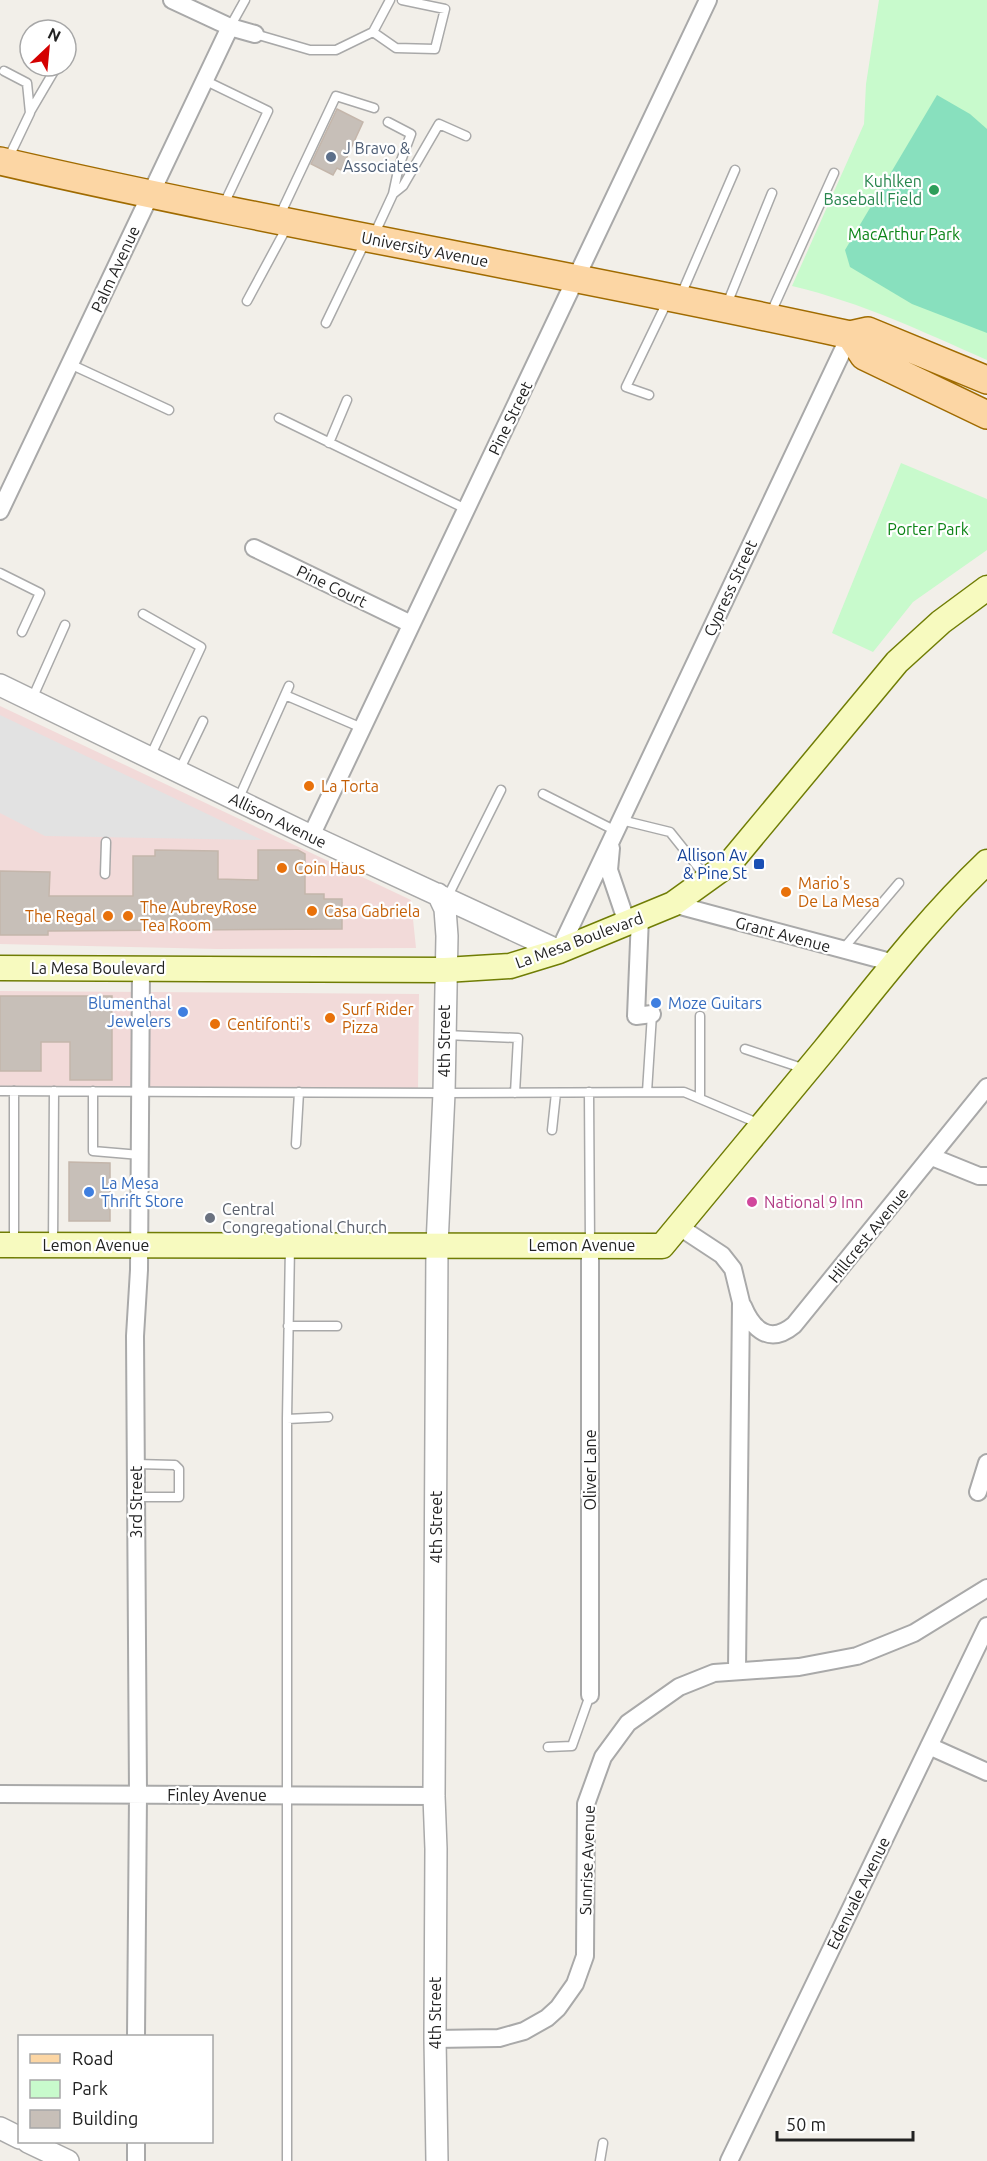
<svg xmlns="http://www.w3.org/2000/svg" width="987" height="2161" viewBox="0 0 987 2161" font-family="Ubuntu,sans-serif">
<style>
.commercial{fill:#f2dad9}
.park{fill:#c8facc}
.pitch{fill:#88e0be}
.parking{fill:#e2e2e2}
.building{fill:#c7bfb8;stroke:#c4b6ab;stroke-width:1.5}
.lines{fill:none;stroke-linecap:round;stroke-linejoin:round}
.service-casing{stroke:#a9a9a9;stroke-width:11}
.minor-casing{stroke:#a9a9a9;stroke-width:20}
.tertiary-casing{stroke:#a9a9a9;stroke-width:24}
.secondary-casing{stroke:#707d05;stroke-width:27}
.primary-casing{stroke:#a06b00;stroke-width:30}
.service{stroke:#fff;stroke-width:8}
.minor{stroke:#fff;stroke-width:16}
.tertiary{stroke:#fff;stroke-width:21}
.secondary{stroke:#f7fabf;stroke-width:24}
.primary{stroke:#fcd6a4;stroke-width:27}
.service-dot{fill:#5c6f8a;stroke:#fff;stroke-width:2}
.leisure-dot{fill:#2e9e5b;stroke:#fff;stroke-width:2}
.food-dot{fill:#e8710a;stroke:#fff;stroke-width:2}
.transit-dot{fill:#1a4fb4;stroke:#fff;stroke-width:2}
.shop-dot{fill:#3f7fe0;stroke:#fff;stroke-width:2}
.hotel-dot{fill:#d1479c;stroke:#fff;stroke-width:2}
.worship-dot{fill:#6b7280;stroke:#fff;stroke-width:2}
.labels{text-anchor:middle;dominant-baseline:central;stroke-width:4.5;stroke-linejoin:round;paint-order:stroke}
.service-label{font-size:16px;fill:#4e5e75;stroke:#fff;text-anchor:start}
.leisure-label{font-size:16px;fill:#27864d;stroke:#fff;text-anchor:end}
.park-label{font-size:16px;fill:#0c8416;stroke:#fff}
.street-label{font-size:16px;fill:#222;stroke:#fff}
.food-label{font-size:16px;fill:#c56008;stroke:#fff;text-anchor:start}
.transit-label{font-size:16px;fill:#164399;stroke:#fff;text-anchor:end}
.shop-label{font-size:16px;fill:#366cbe;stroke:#fff;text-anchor:start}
.hotel-label{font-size:16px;fill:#b23c85;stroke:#fff;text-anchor:start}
.worship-label{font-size:16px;fill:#5b616d;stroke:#fff;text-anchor:start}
</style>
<rect width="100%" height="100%" fill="#f2efe9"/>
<path class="commercial" d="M0,706L411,900L416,948L218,949L0,944Z
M0,991L419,994L418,1089L0,1086Z"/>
<path class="park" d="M879,0H987V360C921,331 863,303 792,286L864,124L866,84Z
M901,463L987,499V550L913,602L873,652L832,633Z"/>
<path class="pitch" d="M937,95L970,114L987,129V333L912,304L850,267L845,250Z"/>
<path class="parking" d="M0,715L262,840L45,836L0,813Z"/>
<path class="building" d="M337,109L363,122L341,170L337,168L333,175L311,164Z
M155,850L218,851V879L258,880V850H298L305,854V894H324V899H342V929L48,931V935H0V871L50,872L49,896H133V856H155Z
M0,996H112V1080H70V1042H41V1071H0Z
M69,1162L110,1163V1221H69Z"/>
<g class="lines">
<g class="service-casing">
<path id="service" d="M230,27L245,0
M373,32L396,48L435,49L445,9L402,0
M255,34L310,50H336L373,32L390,0
M4,71L27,83L30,113L8,159
M204,80L268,111L224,204
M30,112L57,66
M393,194L403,186L439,124L466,136
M279,217L336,96L374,108
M374,235L393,194L399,166L411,134L388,122
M681,295L735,170
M247,301L288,225
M727,304L772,193
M770,315L834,173
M326,323L366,240
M70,364L169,410
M649,395L626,387L668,300
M279,418L466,509
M329,443L347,400
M0,573L40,593L22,632
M143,614L201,647L150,757
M285,695L362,728
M32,699L65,625
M179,771L203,721
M543,794L616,831
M238,800L289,686
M621,820L670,832L706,877
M105,874L106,842
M447,898L501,790
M843,949L899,883
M700,1016V1098
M445,1035L518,1038L515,1093
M745,1049L805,1069
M0,1091L444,1093L684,1092L760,1124
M93,1091V1151L140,1155
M589,1092L590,1245
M647,1092L652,1014
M552,1130L556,1093
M296,1144L299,1092
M14,1244V1091
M53,1244L54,1091
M288,1326H337
M287,1419L328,1417
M136,1464L175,1465L179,1469V1497H137
M548,1747L572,1746L590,1695
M287,2161V1419L290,1246
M600,2161L603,2143"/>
</g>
<g class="minor-casing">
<path id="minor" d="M172,0L230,27L255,34
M0,511L230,27
M254,548L411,624
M311,836L708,0
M611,848L609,870L627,923
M673,904L894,963
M640,917L636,1016L652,1014
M559,951L850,335
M932,1157L979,1176H987
M678,1226L722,1255L733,1269L741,1302L737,1670
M743,1306C753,1330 770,1345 794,1325L987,1087
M978,1492L987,1463
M590,1695V1245
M929,1746L987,1772
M0,1794L434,1796
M136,2036L138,1794L135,1336L139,1270L141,968
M435,2039L499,2038L524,2031L547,2018L558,2008L575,1984L585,1956L586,1804L603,1757L628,1723L679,1687L714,1673L799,1667L857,1656L914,1633L987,1588
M136,2161V2142
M729,2161L987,1626"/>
</g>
<g class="tertiary-casing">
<path id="tertiary" d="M0,685L311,836L559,951
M0,2128L20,2138
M28,2142L68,2161
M437,2161L435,2039L436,1849L434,1796L437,1245L444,1093L447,936L445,909L438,894"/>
</g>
<g class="secondary-casing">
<path id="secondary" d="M0,968L445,970L510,966L559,951L673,904L730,863L897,662L941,622L987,588
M0,1245L662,1246C716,1180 771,1115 825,1049C877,985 927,919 987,862"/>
</g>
<g class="primary-casing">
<path id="primary" d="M0,161C282,226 568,273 850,335L868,331L987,380
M850,335L864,356L987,415"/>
</g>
<use href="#service" class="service"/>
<use href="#minor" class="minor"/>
<use href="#tertiary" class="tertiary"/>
<use href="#secondary" class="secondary"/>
<use href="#primary" class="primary"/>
</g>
<circle class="service-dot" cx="331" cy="157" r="6"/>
<circle class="leisure-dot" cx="934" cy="190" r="6"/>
<g class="food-dot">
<circle cx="309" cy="786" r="6"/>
<circle cx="282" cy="868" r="6"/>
<circle cx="786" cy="892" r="6"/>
<circle cx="312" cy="911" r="6"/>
<circle cx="108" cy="916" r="6"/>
<circle cx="128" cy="916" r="6"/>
<circle cx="330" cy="1018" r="6"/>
<circle cx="215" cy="1024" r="6"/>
</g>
<rect class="transit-dot" x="753" y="858" width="12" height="12" rx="3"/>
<g class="shop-dot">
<circle cx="656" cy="1003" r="6"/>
<circle cx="183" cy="1012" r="6"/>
<circle cx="89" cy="1192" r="6"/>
</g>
<circle class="hotel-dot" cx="752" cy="1202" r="6"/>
<circle class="worship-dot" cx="210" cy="1218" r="6"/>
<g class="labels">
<g class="service-label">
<text x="343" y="148">J Bravo &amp;<tspan x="343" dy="18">Associates</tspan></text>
</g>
<g class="leisure-label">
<text x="922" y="181">Kuhlken<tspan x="922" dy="18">Baseball Field</tspan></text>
</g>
<g class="park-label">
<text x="904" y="234">MacArthur Park</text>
<text x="928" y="529">Porter Park</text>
</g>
<g class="street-label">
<text transform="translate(425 249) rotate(11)">University Avenue</text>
<text transform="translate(115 269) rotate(-65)">Palm Avenue</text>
<text transform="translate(510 418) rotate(-64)">Pine Street</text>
<text transform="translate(332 586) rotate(26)">Pine Court</text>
<text transform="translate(730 588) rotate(-65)">Cypress Street</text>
<text transform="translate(278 820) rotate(26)">Allison Avenue</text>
<text transform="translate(783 934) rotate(15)">Grant Avenue</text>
<text transform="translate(579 940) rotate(-20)">La Mesa Boulevard</text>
<text x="98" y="968">La Mesa Boulevard</text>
<text transform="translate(444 1041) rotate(-90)">4th Street</text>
<text transform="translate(868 1235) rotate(-51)">Hillcrest Avenue</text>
<text x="96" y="1245">Lemon Avenue</text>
<text x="582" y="1245">Lemon Avenue</text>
<text transform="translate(590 1470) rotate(-90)">Oliver Lane</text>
<text transform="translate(136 1502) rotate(-90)">3rd Street</text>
<text transform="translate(436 1527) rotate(-90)">4th Street</text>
<text x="217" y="1795">Finley Avenue</text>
<text transform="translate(587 1860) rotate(-88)">Sunrise Avenue</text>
<text transform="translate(858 1893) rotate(-64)">Edenvale Avenue</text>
<text transform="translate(435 2013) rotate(-90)">4th Street</text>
</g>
<g class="food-label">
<text x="321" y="786">La Torta</text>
<text x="294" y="868">Coin Haus</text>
<text x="798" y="883">Mario's<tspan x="798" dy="18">De La Mesa</tspan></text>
<text x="140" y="907">The AubreyRose<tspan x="140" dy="18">Tea Room</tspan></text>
<text x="324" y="911">Casa Gabriela</text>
<text x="96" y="916" text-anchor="end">The Regal</text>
<text x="342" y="1009">Surf Rider<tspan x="342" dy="18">Pizza</tspan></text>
<text x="227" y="1024">Centifonti's</text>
</g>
<g class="transit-label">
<text x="747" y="855">Allison Av<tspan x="747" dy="18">&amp; Pine St</tspan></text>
</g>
<g class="shop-label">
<text x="171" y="1003" text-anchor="end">Blumenthal<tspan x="171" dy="18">Jewelers</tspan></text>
<text x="668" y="1003">Moze Guitars</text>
<text x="101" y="1183">La Mesa<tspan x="101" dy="18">Thrift Store</tspan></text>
</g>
<g class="hotel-label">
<text x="764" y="1202">National 9 Inn</text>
</g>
<g class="worship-label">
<text x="222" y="1209">Central<tspan x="222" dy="18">Congregational Church</tspan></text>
</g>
</g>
<rect x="18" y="2035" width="195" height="108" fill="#ffffff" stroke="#a7a7a7" stroke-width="1.5"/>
<rect x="30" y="2054" width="30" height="9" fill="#fcd6a4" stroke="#a7a7a7" stroke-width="1.5"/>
<text x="72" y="2065" font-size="18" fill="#222222">Road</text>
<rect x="30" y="2080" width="30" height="18" fill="#c8facc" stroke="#a7a7a7" stroke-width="1.5"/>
<text x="72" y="2095" font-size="18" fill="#222222">Park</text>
<rect x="30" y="2110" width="30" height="18" fill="#c7bfb8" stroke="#a7a7a7" stroke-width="1.5"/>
<text x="72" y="2125" font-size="18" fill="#222222">Building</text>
<g transform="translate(48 48) rotate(26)"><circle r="28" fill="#ffffff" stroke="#a7a7a7" stroke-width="1.5"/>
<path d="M0-4.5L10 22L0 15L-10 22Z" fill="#d40000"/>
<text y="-9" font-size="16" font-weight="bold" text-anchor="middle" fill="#222222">N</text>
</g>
<path d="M777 2131v9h136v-9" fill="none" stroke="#222222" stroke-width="3"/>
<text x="786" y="2131" font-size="18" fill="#222222" stroke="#ffffff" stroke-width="4.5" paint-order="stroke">50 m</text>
</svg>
